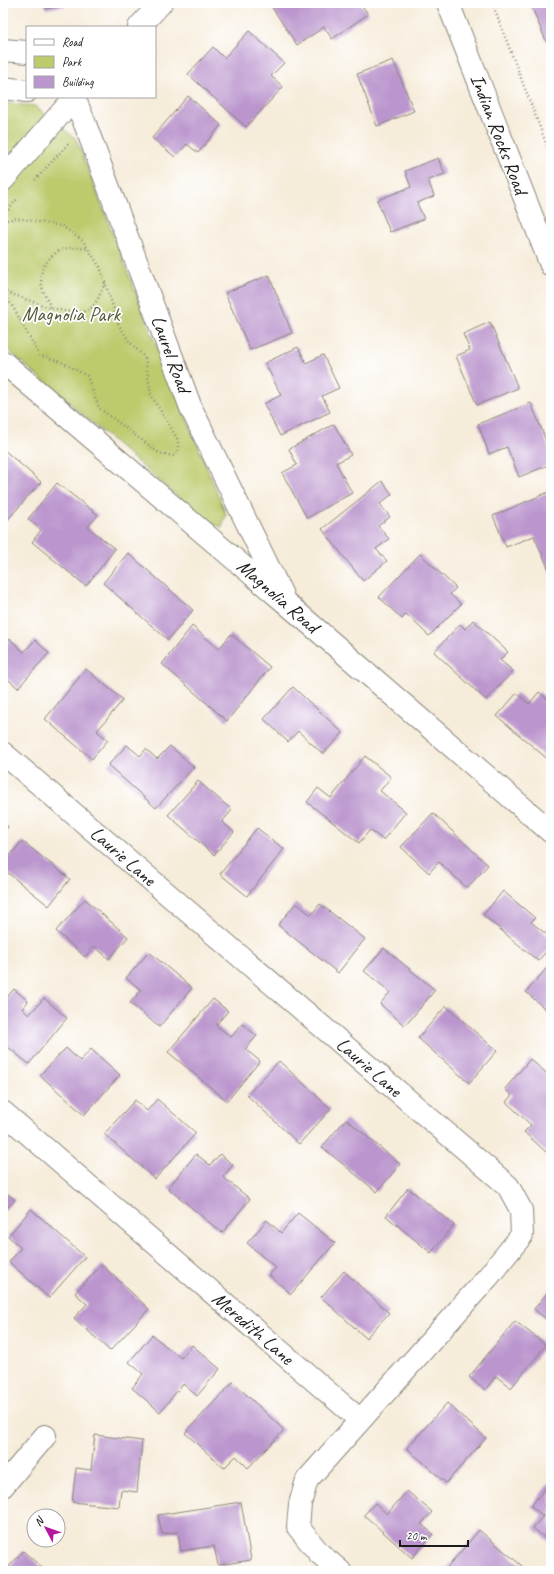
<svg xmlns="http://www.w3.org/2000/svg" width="554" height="1574" viewBox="0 0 554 1574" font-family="Caveat,sans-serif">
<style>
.green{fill:#bdcb6d;stroke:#6c7444}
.building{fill:#bb96ce}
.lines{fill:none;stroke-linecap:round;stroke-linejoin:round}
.minor-casing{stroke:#89847b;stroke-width:24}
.tertiary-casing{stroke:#89847b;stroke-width:24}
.path{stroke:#89847b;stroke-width:2.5;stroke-dasharray:1 3;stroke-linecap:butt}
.minor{stroke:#fff;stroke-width:22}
.tertiary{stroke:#fff;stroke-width:22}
.labels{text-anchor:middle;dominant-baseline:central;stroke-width:3.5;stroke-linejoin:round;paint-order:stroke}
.street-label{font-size:20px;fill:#1c1c1c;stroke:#fff}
.park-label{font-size:20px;fill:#545938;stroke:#fff}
</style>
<rect width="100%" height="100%" fill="#fff"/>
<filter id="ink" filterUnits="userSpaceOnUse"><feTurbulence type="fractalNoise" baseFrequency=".025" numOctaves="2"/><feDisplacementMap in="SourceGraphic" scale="8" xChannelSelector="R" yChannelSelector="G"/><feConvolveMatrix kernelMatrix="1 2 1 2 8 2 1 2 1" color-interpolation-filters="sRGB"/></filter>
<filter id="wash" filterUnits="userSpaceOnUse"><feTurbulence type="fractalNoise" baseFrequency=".012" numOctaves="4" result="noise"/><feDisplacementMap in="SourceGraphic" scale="16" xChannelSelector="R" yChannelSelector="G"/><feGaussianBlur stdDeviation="0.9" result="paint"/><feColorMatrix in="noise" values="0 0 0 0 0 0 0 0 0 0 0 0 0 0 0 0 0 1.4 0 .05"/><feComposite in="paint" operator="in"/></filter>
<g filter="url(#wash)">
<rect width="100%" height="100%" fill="#f6ecda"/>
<path class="green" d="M3,103L35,106L76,139L156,345L226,514L222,527L207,522L3,346Z"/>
<g id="blocks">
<path class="building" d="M44,3H77V4L46,9Z
M269,3H360L368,14L332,39L324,27L297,45Z
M530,3H551V39L546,41Z
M249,31L284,63L271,76L283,87L246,127L188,74L213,47L224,58Z
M393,60L414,111L377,126L357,74Z
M188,96L221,125L198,153L187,144L175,157L152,138Z
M438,158L445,174L428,180L434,196L417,203L424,219L390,232L377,200L411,187L405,171Z
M269,275L292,333L250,350L225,293Z
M490,322L518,388L477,405L456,356L470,350L463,334Z
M298,347L306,363L323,355L339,388L322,396L330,412L280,436L264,404L281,395L265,363Z
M531,403L551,453V464L519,477L507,447L489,454L478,424Z
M334,424L351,455L336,463L352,493L307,518L282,473L297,465L289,449Z
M3,449L41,482L3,525Z
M382,481L392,494L380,504L390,517L378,526L389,539L376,549L387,561L363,581L322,529Z
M57,483L98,515L88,527L115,549L86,586L32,542L41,530L28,519Z
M551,491V574L534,536L506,547L493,516Z
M128,553L193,610L168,640L103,583Z
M420,554L456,588L450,594L461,604L429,636L406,614L402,619L379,597Z
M473,620L508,652L500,660L513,671L486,700L434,652L460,624L465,629Z
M192,626L219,649L231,634L270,667L227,721L162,664Z
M10,639L24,652L35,640L49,653L18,688L3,675V647Z
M86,669L123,700L97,731L108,740L92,759L45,719Z
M293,687L343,733L323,754L298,731L288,742L264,719Z
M539,692L551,702V762L497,716L517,693L529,704Z
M127,745L140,756L146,749L157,759L170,746L194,767L156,808L108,765Z
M365,756L391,777L380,791L406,812L383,840L370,830L359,843L307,802L318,788L331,798Z
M198,781L232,810L222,822L234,832L214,855L168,815Z
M433,813L488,865L467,888L439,862L429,873L401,847Z
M3,823L8,827L3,833Z
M257,828L284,849L247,896L220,874Z
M22,841L70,879L49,906L3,869V864Z
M503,891L535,918L531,922L551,938V946L538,961L483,915Z
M85,899L128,937L109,959L94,946L85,957L56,931Z
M296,903L311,915L320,904L365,939L338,973L278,925Z
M384,948L435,990L405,1026L380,1004L390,992L364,971Z
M149,952L192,988L159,1027L130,1003L141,990L126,978Z
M551,963V1014L526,992Z
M14,989L28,1001L22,1009L29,1015L44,998L67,1018L29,1064L3,1043V1002Z
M213,999L228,1011L216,1025L231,1037L242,1024L257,1036L245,1049L260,1061L227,1101L168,1052Z
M446,1006L497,1051L469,1083L418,1038Z
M66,1048L80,1061L91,1049L120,1075L84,1115L40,1075Z
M530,1059L551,1077V1145L546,1152L524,1132L531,1125L506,1102L512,1095L505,1089Z
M279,1061L331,1109L299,1144L247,1095Z
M157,1099L196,1133L155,1179L104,1134L135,1100L147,1111Z
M346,1119L400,1164L377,1192L322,1147Z
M196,1154L210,1165L220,1154L233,1165L223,1177L250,1199L222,1233L168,1188Z
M408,1188L454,1225L431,1253L386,1216Z
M3,1190L15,1200L3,1212Z
M31,1209L85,1257L49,1298L9,1262L21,1248L8,1236Z
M298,1213L335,1243L291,1294L269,1275L276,1268L247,1243L267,1220L281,1233Z
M102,1265L149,1309L110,1351L74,1318L87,1304L75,1293Z
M344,1271L389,1313L366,1338L321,1297Z
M551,1288V1323L534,1309Z
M515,1321L546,1345L511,1388L496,1376L485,1390L469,1377Z
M152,1335L181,1358L192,1345L220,1369L197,1396L183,1384L160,1412L132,1388L143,1374L129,1362Z
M233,1382L284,1430L248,1468L236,1456L224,1468L185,1433Z
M447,1403L486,1438L446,1483L407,1448Z
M95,1435L142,1441L137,1492L121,1490L119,1507L72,1502L76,1468L91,1470Z
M551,1481V1543L533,1528L543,1516L531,1506Z
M407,1491L432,1512L421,1524L433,1534L412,1558L364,1515L375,1503L387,1514Z
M241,1502L251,1560L218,1565L214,1546L181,1551L178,1532L162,1534L158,1515Z
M479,1530L528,1571H451L447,1568Z
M23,1551L46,1571H5Z"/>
</g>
</g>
<g filter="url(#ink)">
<use href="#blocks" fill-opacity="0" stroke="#89847b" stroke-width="1"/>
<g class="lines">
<g class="minor-casing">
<path id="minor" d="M139,27L161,3
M3,50L27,52
M3,88L27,91
M74,97L85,124L191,408L282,595
M3,180L75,97
M3,362L286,603L551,832
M3,753L508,1186L521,1210L522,1235L488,1277L307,1480L300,1504L298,1527L319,1553L340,1571
M3,1112L360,1420
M3,1486L45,1436"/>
</g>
<g class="tertiary-casing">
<path id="tertiary" d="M448,3L551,265"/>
</g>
<path class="path" d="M492,3L551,156
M35,180L68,144
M3,216L18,198
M3,221L16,218L62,226L83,241L100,267L119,325L129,341L145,358L151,395L178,440V452L174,456L159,453L99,408L87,376L64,363L39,355L12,305L3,295
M3,291C21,297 69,318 86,311C96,307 101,292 105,283
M51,307C42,292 35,274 49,259C53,255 58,250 64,249C72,247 80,248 89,249"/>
<use href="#minor" class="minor"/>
<use href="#tertiary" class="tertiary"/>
</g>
</g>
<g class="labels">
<g class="street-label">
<text transform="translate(499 134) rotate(69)">Indian Rocks Road</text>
<text transform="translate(171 354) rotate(70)">Laurel Road</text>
<text transform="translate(278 596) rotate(41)">Magnolia Road</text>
<text transform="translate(123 856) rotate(41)">Laurie Lane</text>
<text transform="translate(369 1067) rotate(41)">Laurie Lane</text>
<text transform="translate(253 1328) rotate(41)">Meredith Lane</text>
</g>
<g class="park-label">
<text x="71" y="314">Magnolia Park</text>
</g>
</g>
<rect width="554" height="1574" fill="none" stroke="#fff" stroke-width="16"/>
<rect x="26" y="26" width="130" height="72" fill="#ffffff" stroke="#a4a4a4"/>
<rect x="34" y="39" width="20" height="6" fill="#ffffff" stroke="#a4a4a4"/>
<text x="62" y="46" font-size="12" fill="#1c1c1c">Road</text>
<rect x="34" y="56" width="20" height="12" fill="#bdcb6d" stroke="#a4a4a4"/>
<text x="62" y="66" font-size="12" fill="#1c1c1c">Park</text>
<rect x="34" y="76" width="20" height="12" fill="#bb96ce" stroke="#a4a4a4"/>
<text x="62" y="86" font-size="12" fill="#1c1c1c">Building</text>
<g transform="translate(46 1528) rotate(311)"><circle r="19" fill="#ffffff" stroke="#a4a4a4"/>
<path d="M0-3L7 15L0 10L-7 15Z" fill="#b5179e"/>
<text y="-6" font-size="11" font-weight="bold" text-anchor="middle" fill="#1c1c1c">N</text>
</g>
<path d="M400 1540v6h68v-6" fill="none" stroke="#1c1c1c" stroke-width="2"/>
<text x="406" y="1540" font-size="12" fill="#1c1c1c" stroke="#ffffff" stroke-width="3" paint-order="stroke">20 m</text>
</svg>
